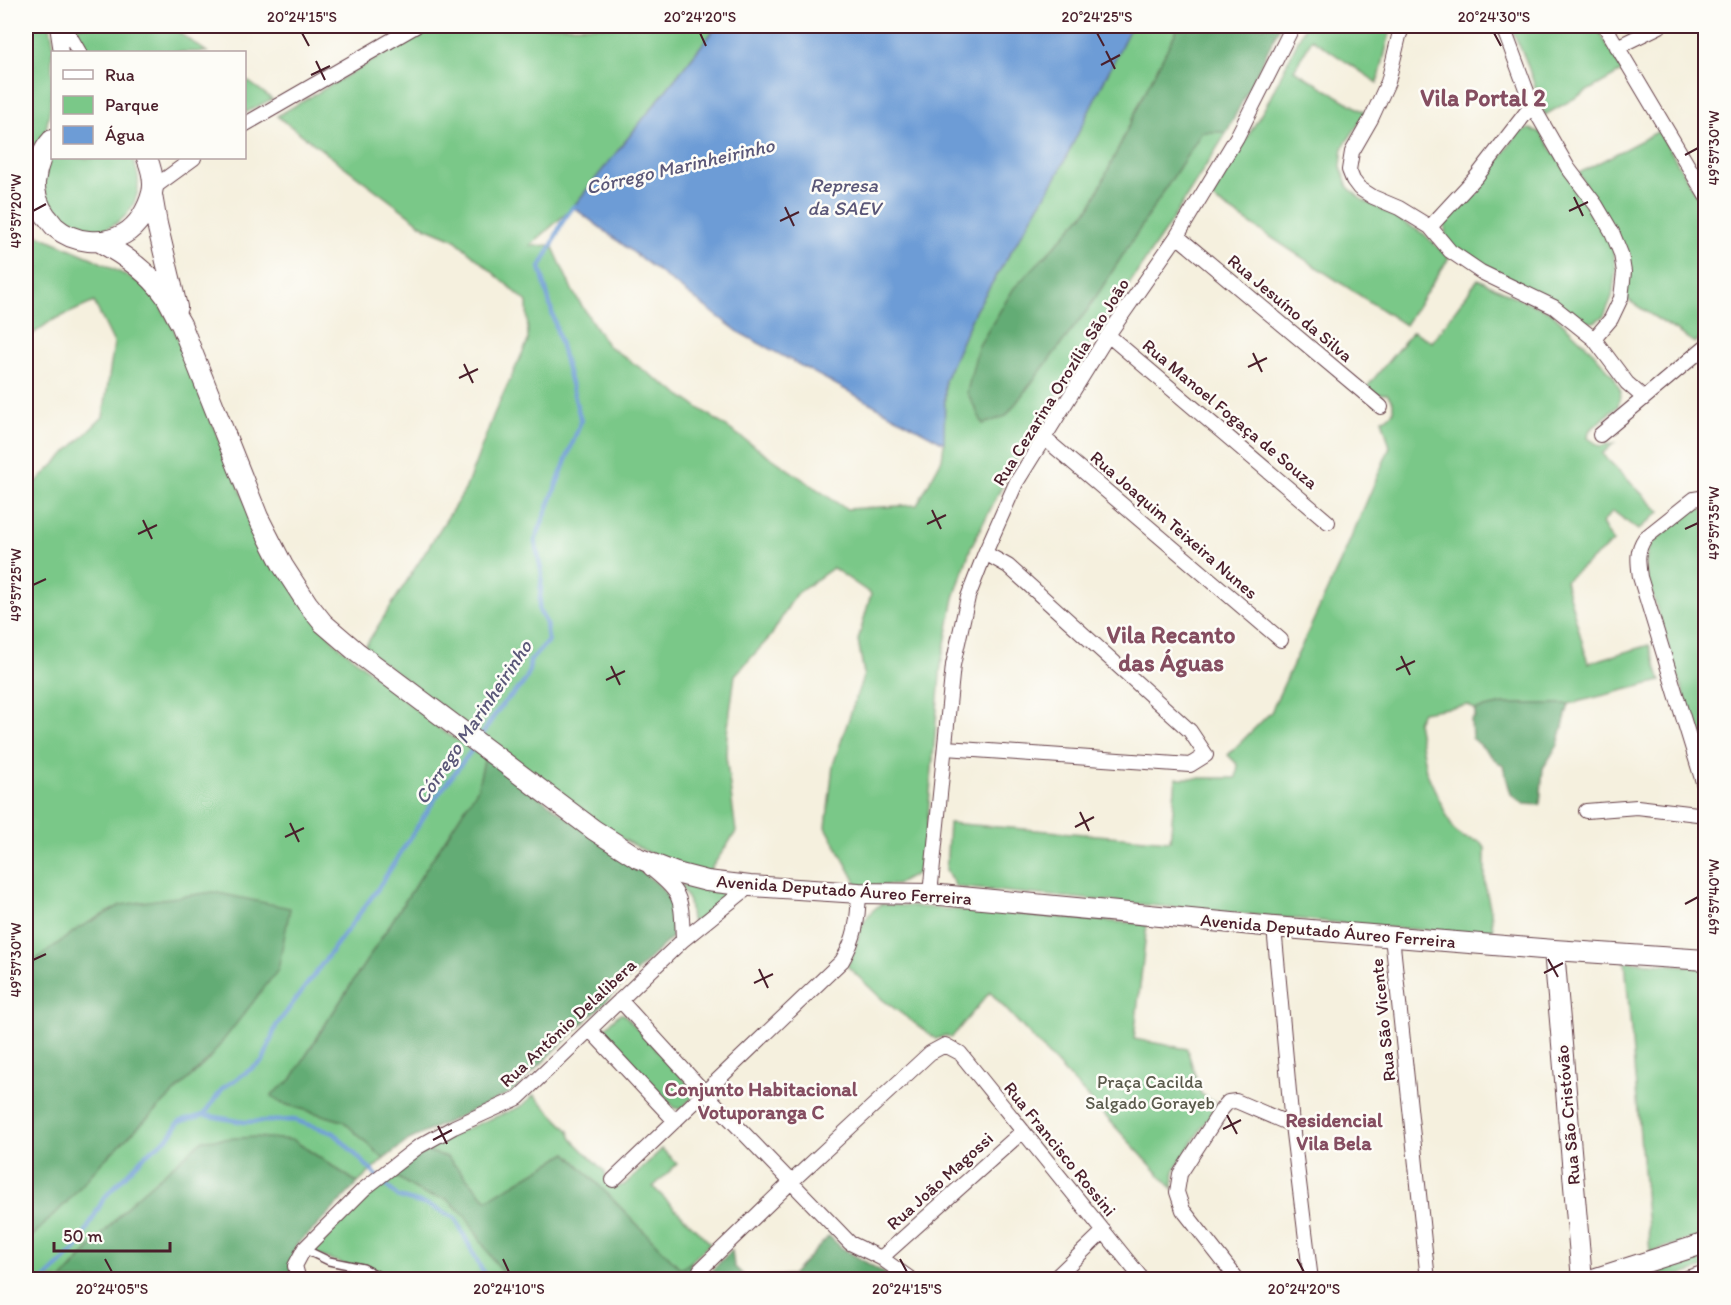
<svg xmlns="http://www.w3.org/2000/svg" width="1731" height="1305" viewBox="0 0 1731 1305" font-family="Itim,sans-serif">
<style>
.green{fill:#7ac888;stroke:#62745a;stroke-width:1.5}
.forest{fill:#63ac74;stroke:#566650;stroke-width:1.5}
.water{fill:#6d9cd6;stroke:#5c5e80;stroke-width:1.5}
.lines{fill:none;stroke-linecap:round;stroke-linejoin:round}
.stream{stroke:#6d9cd6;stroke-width:4.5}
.lane-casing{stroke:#643e46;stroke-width:10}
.street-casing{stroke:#643e46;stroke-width:16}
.secondary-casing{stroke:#643e46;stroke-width:22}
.lane{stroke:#fff;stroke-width:7}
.street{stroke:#fff;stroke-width:14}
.secondary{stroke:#fff;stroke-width:20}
.ticks{fill:none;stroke:#4a1f2b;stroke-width:2}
.labels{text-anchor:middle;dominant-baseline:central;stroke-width:5;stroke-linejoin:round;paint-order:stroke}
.street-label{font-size:18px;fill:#4a1f2b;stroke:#fdfcf7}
.park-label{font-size:18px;fill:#5b5a4c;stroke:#fdfcf7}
.water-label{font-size:20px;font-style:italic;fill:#5a5778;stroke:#fdfcf7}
.neighbourhood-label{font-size:20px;font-weight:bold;fill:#854e61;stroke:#fdfcf7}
.district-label{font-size:24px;font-weight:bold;fill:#854e61;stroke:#fdfcf7}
.neatline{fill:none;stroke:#4a1f2b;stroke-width:2}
.ticks-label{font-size:15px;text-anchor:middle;fill:#4a1f2b}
</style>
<rect width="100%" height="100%" fill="#fdfcf7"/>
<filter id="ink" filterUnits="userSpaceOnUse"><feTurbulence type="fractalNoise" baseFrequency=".0167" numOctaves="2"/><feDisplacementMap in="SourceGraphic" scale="12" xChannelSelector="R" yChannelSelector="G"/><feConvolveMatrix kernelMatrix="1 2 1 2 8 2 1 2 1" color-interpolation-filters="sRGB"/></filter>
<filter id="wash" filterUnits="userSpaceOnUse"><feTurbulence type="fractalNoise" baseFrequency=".008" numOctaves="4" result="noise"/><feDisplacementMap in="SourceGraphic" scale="24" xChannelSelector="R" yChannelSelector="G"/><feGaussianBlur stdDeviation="1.35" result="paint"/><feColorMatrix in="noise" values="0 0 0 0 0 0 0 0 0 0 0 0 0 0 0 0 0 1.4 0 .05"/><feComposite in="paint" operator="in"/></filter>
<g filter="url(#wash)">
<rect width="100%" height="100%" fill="#f5f0de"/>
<path class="green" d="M26,26H50L55,52H52C52,75 52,117 43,137C40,143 31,148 26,153Z
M70,26H169L207,52H86Z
M433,26H717L573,207L530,246L552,245L573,292L607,345L846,509L917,505L942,459L944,443L945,380L975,311L1057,176L1131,26H1179L1144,94L1091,206L1053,248L1006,416L1088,309L1202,132H1227L1167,228L1099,329L1035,428L1008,475L971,547L954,598L941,664L925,851L918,873L896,885L858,886L826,827L833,765L864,674L858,640L871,594L833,568L795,595L771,636L735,675L727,734L726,756L736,832L708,873L676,867L598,826L364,648L465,490L494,414L528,341L527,302L454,239L425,227L277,116Z
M1305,26H1394L1389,36L1378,83L1312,39L1294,70L1366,113L1343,147L1341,167L1348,187L1361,199L1392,215L1424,234L1449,258L1405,325L1211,198L1267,104Z
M1510,26H1596L1623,71L1545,115L1525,58Z
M245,79L272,99L245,113Z
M1530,129L1540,132L1605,228L1613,250L1616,269L1612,297L1604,316L1594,322H1583L1569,311L1481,266L1454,249L1446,237L1444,221L1483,183L1519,132Z
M1659,131L1705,210V334L1695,343L1625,298L1628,271L1579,173Z
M52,154V158H132C159,210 94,258 56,213C51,208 49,204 47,197C42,181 44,168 52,154Z
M26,230L92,258L143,284L159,304L173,327L252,518L333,641L441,730L485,757L477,790L323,1028L291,1080L271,1095L281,1103L343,1121L384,1159L358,1183L293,1140L234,1139L203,1140L133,1200L62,1279H26V1242L65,1204L102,1162L208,1060L238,1020L121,905L79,928L37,959L26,976V492L103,417L114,343L94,302L51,321L26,339Z
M1478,279L1513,296L1551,312L1591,350L1614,377L1621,392L1618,406L1589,431L1588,438L1600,446L1614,443L1602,454L1660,512L1638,530L1613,511L1602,523L1613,542L1565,581L1588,663L1649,645L1661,681L1569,704H1504L1475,710L1468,705L1422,712L1417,722L1426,771L1453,829L1462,837L1481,842L1485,848V885L1491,911L1493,931L1489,934L1393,928L956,887L946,870L949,823L1170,841L1176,778H1236L1238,765L1228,755L1271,712L1344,554L1390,447L1382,419L1386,418L1393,412V402L1387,394H1377L1367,387L1413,331L1432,342Z
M1695,509H1705V762L1647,577C1645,563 1645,554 1652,543Z
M680,884L734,894L700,920L691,921L689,902Z
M881,904L1147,924L1134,1039L1187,1049L1201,1094L1217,1104L1174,1171L1173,1189L990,992L952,1037L944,1036L936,1039L883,1000L847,966C863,942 853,923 881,904Z
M1625,961L1705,967V1235L1650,1252Z
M619,1014H624L693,1089L694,1096L680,1109L675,1108L606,1036L605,1028Z
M534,1095L569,1131L572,1139L605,1172L606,1180L614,1188L624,1185L662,1149L677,1164L653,1187L710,1243L692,1261L681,1269L567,1153L487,1200L447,1157L426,1151L456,1133L522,1106Z
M393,1175L424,1194L447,1199L465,1215L484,1246L501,1271L511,1279H387L311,1253L369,1194Z
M1705,1251V1268L1668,1279L1615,1280Z"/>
<path class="forest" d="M1179,26H1280L1227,132H1202L1088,309L1006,416L983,424L967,392L978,347L1014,288L1053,248L1091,206L1144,94Z
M1504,704H1569L1558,745L1543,768L1540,805L1524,804L1511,794L1503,766C1491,758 1483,746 1472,738L1471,720L1475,717V710Z
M485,757L657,883C676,905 677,910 671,938L512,1092L409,1140L384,1159L343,1121L281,1103L271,1095L291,1080L323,1028L477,790Z
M213,892L290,908L278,970L208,1060L102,1162L65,1204L26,1242V976L37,959L79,928L121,905Z
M256,1137L293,1140L358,1183L315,1228L297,1244L290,1266L293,1279L62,1280L133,1200L203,1140Z
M426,1151L447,1157L487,1200L567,1153L681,1269L692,1261L690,1267L700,1276L709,1273L732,1250L734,1266L746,1278L792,1275L829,1236L842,1248L894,1279H511L501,1271L484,1246L465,1215L447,1199L424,1194L393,1175Z"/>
<path class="water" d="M717,26H1131L1057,176L975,311L945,380L944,443L740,333L573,207Z"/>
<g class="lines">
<path class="stream" d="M480,738C487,727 494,715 502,705C517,688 529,686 530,661L548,641L546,623L539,610L542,574L535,541L581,421L540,267L552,245L561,224L573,207L577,206
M204,1115L244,1122L294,1120L334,1133L398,1197L431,1206L455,1218L487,1280
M44,1280L77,1248L104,1198L143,1157L170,1136L179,1122L204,1115L223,1088L263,1061L276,1026L377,890L435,799L474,747"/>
</g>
</g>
<g filter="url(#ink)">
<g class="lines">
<g class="lane-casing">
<path id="lane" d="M304,1249L329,1261L363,1268L387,1280"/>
</g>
<g class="street-casing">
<path id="street" d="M57,26L61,52
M64,26L79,52
M1403,26L1399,36L1388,82L1371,119L1352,152L1349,170L1353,180L1359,188L1373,197L1399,208L1430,227L1450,251L1481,272L1554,307L1594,339L1627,383L1644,398
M1501,26L1506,35L1532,105L1568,168L1596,205L1612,232L1621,254L1624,272L1621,298L1611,319L1594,339
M1605,26L1706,196
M1617,47L1660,26
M244,125L416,26
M153,188L194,158
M1430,227L1477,176L1532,105
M1177,236L1381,407
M1108,335L1328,522
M1600,435L1706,346
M1043,437L1281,640
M1706,497L1694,499L1645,538C1636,551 1638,562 1640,577L1706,792
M946,748L1190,765L1206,755L1190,731L1008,566L985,553
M1586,811L1637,807L1706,815
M650,868C684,895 681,898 683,940
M930,894L953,665L968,597L985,553L1016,483L1108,335L1177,236L1237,137L1293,26
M1274,927L1292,1125L1311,1280
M1392,936L1428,1280
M620,1000L705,1093L850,1243L881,1258L912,1280
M590,1030L675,1121
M613,1180L842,961C856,938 858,919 859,893
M881,1258L1023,1131
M700,1270L790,1183L930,1053L945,1045L960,1053L1143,1280
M299,1280L295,1266L304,1249L364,1189L418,1147L454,1127L518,1098L683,940L750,886
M1053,1280L1104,1231
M1238,1280L1183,1210L1177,1192L1180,1174L1222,1109L1228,1102L1236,1101L1292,1125"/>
</g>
<g class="secondary-casing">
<path id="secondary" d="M52,140C41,152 37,166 35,182C34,193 39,207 46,216C49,219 52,224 55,227C73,243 103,246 124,234C138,226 148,209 152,193C155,181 151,168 147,158
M152,195L157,224L177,307
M100,242C124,255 149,273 165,295C171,304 175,315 181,324L258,517L283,566L307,603L323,623L358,653L594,830L638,858L676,873L707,881L750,886L859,893L930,894L1274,927L1554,950L1706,960
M1554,950L1582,1280
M1590,1280L1706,1243
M1690,1280L1706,1275"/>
</g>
<use href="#lane" class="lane"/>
<use href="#street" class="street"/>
<use href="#secondary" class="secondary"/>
</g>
</g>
<path class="ticks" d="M302,33L309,46M700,33L706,46M1097,33L1104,46M1494,33L1501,46M1106,51L1115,69M316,61L325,80M1101,65L1120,55M311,75L330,66M1685,155L1698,148M1574,197L1583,216M785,207L794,226M33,211L46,204M1569,211L1588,202M780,221L799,212M1253,353L1262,372M464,364L473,383M1248,367L1267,358M459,378L478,369M932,510L941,529M143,520L152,539M927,524L946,515M1685,529L1698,523M138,534L157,525M33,585L46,579M1401,656L1410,675M611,666L620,685M1396,670L1415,661M606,680L625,671M1080,812L1089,831M290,823L299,842M1075,827L1094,817M285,837L304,828M1685,904L1698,897M1548,959L1558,977M33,960L46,954M759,969L768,988M1544,973L1563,963M754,983L773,974M1227,1115L1237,1134M438,1126L447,1144M1223,1129L1241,1120M433,1140L452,1130M105,1259L112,1272M503,1259L509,1272M900,1259L907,1272M1297,1259L1304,1272"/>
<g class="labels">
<g class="street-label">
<text transform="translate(1290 308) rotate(40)">Rua Jesuíno da Silva</text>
<text transform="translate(1061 382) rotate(-58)">Rua Cezarina Orozília São João</text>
<text transform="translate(1230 414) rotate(40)">Rua Manoel Fogaça de Souza</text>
<text transform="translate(1174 525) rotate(41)">Rua Joaquim Teixeira Nunes</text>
<text transform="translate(844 890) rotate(4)">Avenida Deputado Áureo Ferreira</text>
<text transform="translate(1328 931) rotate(5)">Avenida Deputado Áureo Ferreira</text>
<text transform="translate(1383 1020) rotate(-96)">Rua São Vicente</text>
<text transform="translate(568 1023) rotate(-43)">Rua Antônio Delalibera</text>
<text transform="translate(1568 1115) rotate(-95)">Rua São Cristóvão</text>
<text transform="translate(1060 1149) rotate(51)">Rua Francisco Rossini</text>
<text transform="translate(940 1181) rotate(-42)">Rua João Magossi</text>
</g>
<g class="park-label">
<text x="1150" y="1082">Praça Cacilda<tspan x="1150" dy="21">Salgado Gorayeb</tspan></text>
</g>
<g class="water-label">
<text transform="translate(680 166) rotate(-13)">Córrego Marinheirinho</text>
<text x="844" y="185">Represa<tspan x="844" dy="23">da SAEV</tspan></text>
<text transform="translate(473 722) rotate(-56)">Córrego Marinheirinho</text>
</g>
<g class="neighbourhood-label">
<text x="761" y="1089">Conjunto Habitacional<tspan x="761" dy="23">Votuporanga C</tspan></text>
<text x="1334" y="1120">Residencial<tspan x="1334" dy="23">Vila Bela</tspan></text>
</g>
<g class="district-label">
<text x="1483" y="97">Vila Portal 2</text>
<text x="1171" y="634">Vila Recanto<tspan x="1171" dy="28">das Águas</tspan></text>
</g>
</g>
<rect width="1731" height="1305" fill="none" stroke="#fdfcf7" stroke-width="66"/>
<rect x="51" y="51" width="195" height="108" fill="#fdfcf7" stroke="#b5a4a5" stroke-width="1.5"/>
<rect x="63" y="70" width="30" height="9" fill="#ffffff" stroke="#b5a4a5" stroke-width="1.5"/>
<text x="105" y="81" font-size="18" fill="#4a1f2b">Rua</text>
<rect x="63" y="96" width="30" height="18" fill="#7ac888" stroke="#b5a4a5" stroke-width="1.5"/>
<text x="105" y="111" font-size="18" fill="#4a1f2b">Parque</text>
<rect x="63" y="126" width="30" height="18" fill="#6d9cd6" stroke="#b5a4a5" stroke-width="1.5"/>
<text x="105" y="141" font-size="18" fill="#4a1f2b">Água</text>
<path d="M54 1242v9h116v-9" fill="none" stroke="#4a1f2b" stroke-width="3"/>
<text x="63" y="1242" font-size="18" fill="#4a1f2b" stroke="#fdfcf7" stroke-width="4.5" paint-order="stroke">50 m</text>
<rect x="33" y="33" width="1665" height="1239" class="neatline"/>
<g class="ticks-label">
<text x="302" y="22">20°24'15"S</text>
<text x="700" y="22">20°24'20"S</text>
<text x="1097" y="22">20°24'25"S</text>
<text x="1494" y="22">20°24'30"S</text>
<text transform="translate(1714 148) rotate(-90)" y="5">49°57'30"W</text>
<text transform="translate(16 211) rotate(-90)" y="5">49°57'20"W</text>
<text transform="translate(1714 523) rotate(-90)" y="5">49°57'35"W</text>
<text transform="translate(16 585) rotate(-90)" y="5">49°57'25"W</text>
<text transform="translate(1714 897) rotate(-90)" y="5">49°57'40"W</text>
<text transform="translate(16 960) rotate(-90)" y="5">49°57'30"W</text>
<text x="112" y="1294">20°24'05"S</text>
<text x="509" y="1294">20°24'10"S</text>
<text x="907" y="1294">20°24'15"S</text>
<text x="1304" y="1294">20°24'20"S</text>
</g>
</svg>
